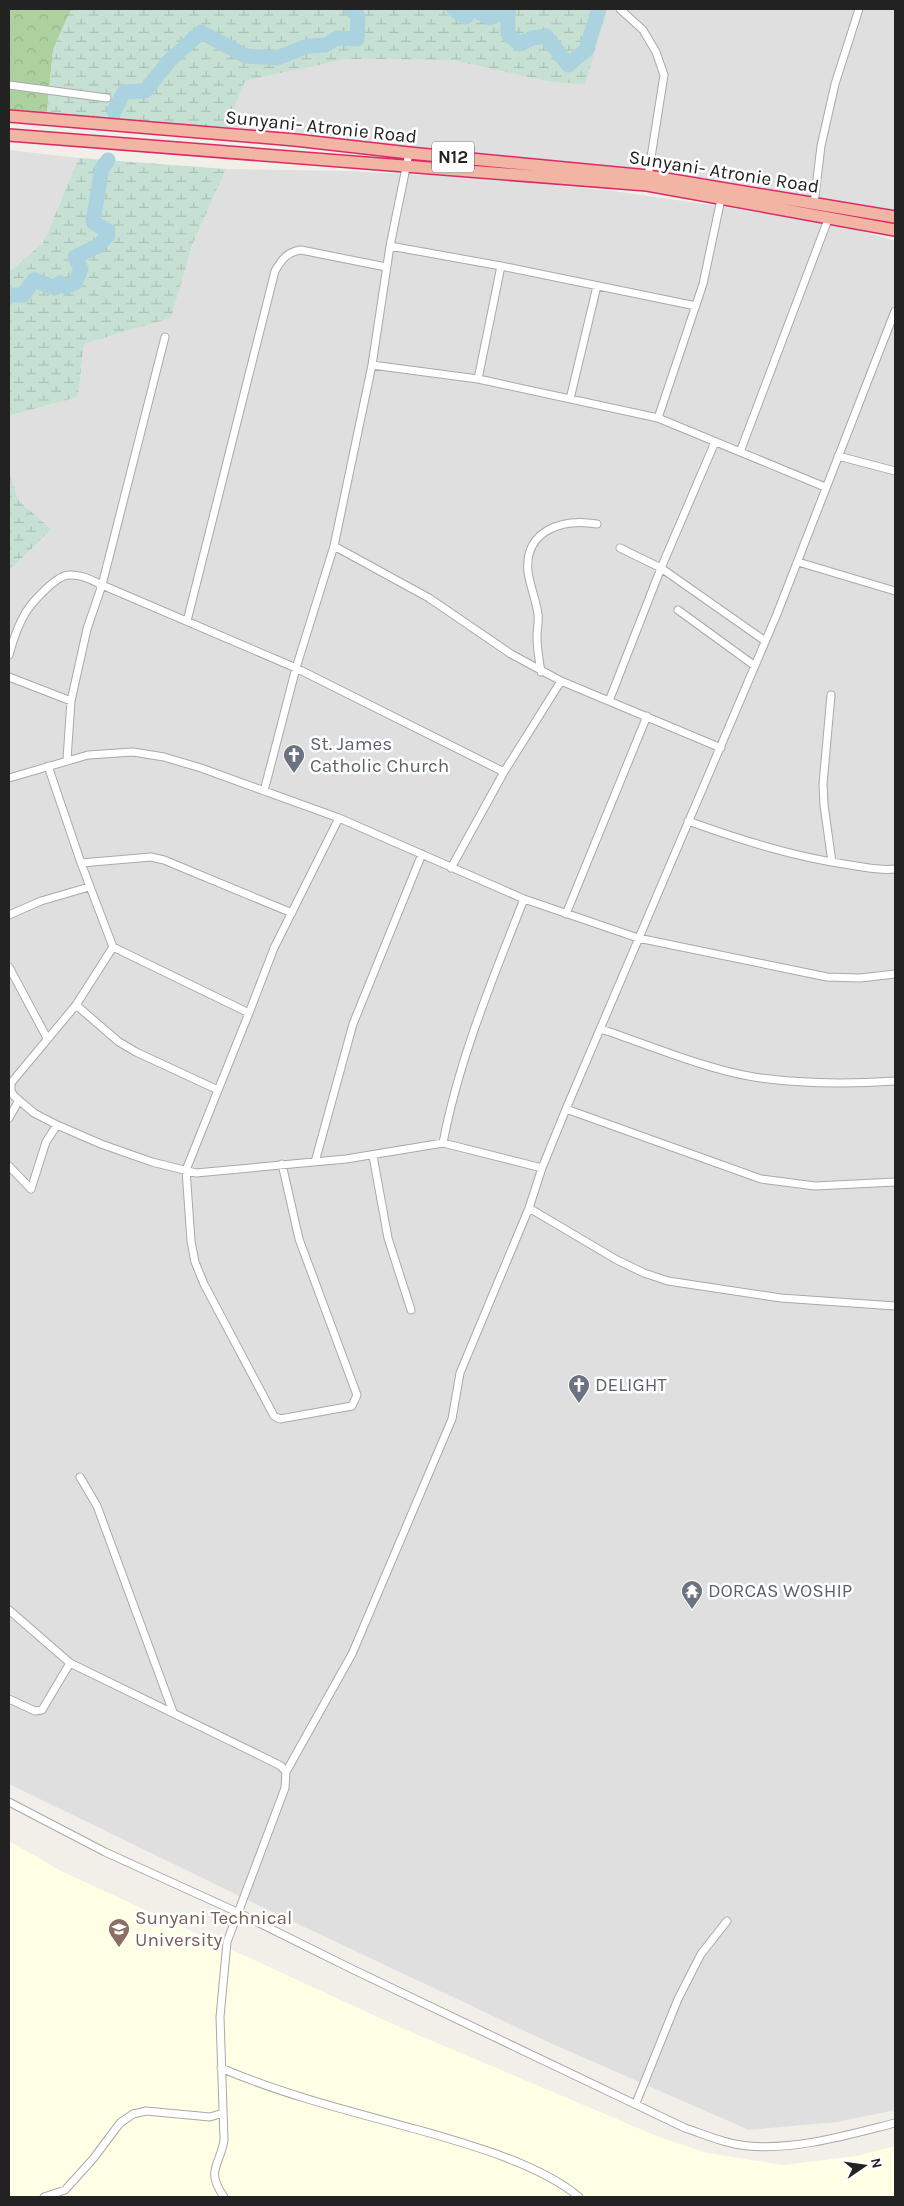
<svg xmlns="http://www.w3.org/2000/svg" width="904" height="2206" viewBox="0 0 904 2206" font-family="Karla,sans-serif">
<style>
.residential{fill:#e0dfdf}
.education{fill:#ffffe5}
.forest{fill:url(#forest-crowns)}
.wetland{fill:url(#wetland-marsh)}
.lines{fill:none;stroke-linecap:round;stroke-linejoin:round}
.river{stroke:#aad3df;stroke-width:15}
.minor-casing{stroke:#a9a9a9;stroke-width:9}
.trunk-casing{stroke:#dc2a67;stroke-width:14}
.minor{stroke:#fff;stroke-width:7}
.trunk{stroke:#f2b4a3;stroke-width:11}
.labels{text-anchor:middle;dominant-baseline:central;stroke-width:5;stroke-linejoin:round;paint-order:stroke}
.shield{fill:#fff;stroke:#646464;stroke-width:1}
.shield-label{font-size:18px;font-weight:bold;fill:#222}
.street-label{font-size:19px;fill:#222;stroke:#fff}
.worship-label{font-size:19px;fill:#5b616d;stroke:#fff;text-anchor:start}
.education-label{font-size:19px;fill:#785e54;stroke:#fff;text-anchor:start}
</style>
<defs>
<pattern id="forest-crowns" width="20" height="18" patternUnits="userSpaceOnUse" patternTransform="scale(1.25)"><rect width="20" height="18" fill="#add19e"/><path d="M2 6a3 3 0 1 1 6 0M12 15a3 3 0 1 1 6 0" fill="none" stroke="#95b388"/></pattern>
<pattern id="wetland-marsh" width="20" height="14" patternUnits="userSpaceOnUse" patternTransform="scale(1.25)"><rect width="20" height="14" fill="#c6e0d4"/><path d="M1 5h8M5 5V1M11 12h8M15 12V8" fill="none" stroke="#aac0b6"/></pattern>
</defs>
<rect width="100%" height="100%" fill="#f2efe9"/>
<path class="residential" d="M597,9H895V218L806,203L230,133L232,114L245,81L347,59L452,60L550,82L606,13Z
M9,150L79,158L43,243L9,272Z
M226,169L346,171L465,177L606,190L746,210L847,227L895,241V2110L837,2122L749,2130L548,2042L264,1908L9,1784V571L50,529L19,501L9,471V423L11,415L78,397L84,344L171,318L193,243Z"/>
<path class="education" d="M9,1841L61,1871L397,2026L659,2137L707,2153L783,2165L856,2156L895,2146V2197H9Z"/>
<path class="forest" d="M9,9H78L70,12L53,50L47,113L9,109Z"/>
<path class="wetland" d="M78,9H597L606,13L585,84L550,82L452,60L347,59L245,81L232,114L230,133L47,113L53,50L70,11Z
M79,158L226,169L193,243L171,318L84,344L78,397L11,415L9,423V272L43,243Z
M9,471L19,501L51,529L9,571Z"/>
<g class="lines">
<path class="river" d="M454,9L459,14L466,17L470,9
M473,9L490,18L508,10V34L520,44L532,38L546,36L568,65L586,50L599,9
M114,111L124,92L145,91L169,61L201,32L246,56L277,58L308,46L326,45L337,38L357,39L358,16L351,9
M9,295H23L34,280L55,288L60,283L66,287L75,283L81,269L75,257L98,246L108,235V231L93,222L102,168L108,160"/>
<g class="minor-casing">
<path id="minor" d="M620,9L643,30L656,52L664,75L648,176
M9,85L107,98
M814,204L821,146L835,84L859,9
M501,266L696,306
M165,337L102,585L296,668L334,546L372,365L390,246L409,153
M372,365L478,379L501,266L390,246
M478,379L658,418L825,487
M570,399L597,286
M658,418L703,284L721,199
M740,452L829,217
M838,456L895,471
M334,546L429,598L511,654L561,681
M620,548L661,568L765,641
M798,562L895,591
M678,610L755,666
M187,621L275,271C282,259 287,252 301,250L386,267
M9,655C13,640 18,625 26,612C33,601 57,575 69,575C81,574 92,580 102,585L87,629L71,701L67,759
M541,672C539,660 537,648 537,637C537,629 539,621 538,614C536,600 530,586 528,572C524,530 563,518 597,524
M9,677L71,701
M831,695L823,784L824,805L832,862
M609,701L661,568L715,442
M48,766L81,863L113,947L249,1013L186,1170L191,1241L195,1262L204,1284L274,1416L280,1419L352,1406L357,1395L299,1239L282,1164
M9,778L88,755L133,752L164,757L201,768L339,818L524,899L638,938L827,977L860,978L895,974
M264,791L296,668L504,772
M688,821C741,840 794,857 850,865C865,867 880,871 895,869
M81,863L151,857L164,860L292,913
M451,868L504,772L561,681L721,748
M566,914L647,716
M9,915L41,901L89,887
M113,947L76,1005L11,1083V1091L14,1096L34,1113L57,1125L101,1144L152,1162L196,1173L346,1159L443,1143L542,1168
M9,967L47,1038
M76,1005L119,1042L136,1052L218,1090
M249,1013L274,948L339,818
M601,1029C649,1045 705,1069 754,1077C800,1084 849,1084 895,1081
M566,1109L761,1179L815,1186L895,1182
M9,1118L19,1100
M443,1143C459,1059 493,978 524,899
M373,1156L388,1238L411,1310
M315,1162L353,1024L422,854
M9,1166L31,1189
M31,1189L46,1142L57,1125
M529,1208L617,1260L644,1273L668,1281L781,1298L895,1306
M80,1477L97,1506L173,1712
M9,1610L70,1663L263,1757L281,1766L286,1772L285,1788L227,1942L220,2017L224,2140C220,2166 205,2170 224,2197
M9,1699L35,1711L42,1710L70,1663
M286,1772L352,1654L452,1419L460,1373L529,1208L542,1168L566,1109L777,614L895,311
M9,1802L105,1852L237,1912L354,1970L685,2128C706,2135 726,2144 748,2146C798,2150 847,2135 895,2123
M221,2068C284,2095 353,2112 419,2130C468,2144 540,2164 579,2197
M636,2103L678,1999L701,1954L727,1921
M44,2197L65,2190L93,2159L120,2123L133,2114L146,2111L210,2117L223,2113"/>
</g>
<g class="trunk-casing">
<path id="trunk" d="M9,116L295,140L409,153L648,176L895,217
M9,135L647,185L895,230"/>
</g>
<use href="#minor" class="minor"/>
<use href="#trunk" class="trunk"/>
</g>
<defs>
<g id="church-pin" transform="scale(1.125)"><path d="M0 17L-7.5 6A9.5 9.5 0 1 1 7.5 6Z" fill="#6b7280" stroke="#fff"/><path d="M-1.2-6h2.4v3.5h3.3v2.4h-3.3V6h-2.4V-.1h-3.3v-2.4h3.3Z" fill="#fff"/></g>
<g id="temple-pin" transform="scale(1.125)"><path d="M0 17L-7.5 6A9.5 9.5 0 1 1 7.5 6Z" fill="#6b7280" stroke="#fff"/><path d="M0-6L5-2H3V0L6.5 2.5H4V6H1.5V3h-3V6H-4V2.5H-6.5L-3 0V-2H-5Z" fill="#fff"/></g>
<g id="university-pin" transform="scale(1.125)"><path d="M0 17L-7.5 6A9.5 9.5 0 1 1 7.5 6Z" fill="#8d6e63" stroke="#fff"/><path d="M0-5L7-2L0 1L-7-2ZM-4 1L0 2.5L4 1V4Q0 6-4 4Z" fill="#fff"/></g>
</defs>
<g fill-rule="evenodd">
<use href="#church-pin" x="294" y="755"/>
<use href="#church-pin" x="579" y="1385"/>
<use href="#temple-pin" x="692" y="1591"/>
<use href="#university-pin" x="119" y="1929"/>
</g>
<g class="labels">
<rect class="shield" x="432" y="141.5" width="42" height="31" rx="4"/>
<g class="shield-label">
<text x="453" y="157">N12</text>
</g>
<g class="street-label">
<text transform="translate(321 127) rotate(6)">Sunyani- Atronie Road</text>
<text transform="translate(724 172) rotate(9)">Sunyani- Atronie Road</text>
</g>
<g class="worship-label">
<text x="310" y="744">St. James<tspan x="310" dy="22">Catholic Church</tspan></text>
<text x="595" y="1385">DELIGHT</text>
<text x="708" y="1591">DORCAS WOSHIP</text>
</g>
<g class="education-label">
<text x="135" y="1918">Sunyani Technical<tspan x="135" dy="22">University</tspan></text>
</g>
</g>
<rect width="904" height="2206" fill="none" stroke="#222222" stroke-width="20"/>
<g transform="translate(864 2166) rotate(77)" stroke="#ffffff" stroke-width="4" paint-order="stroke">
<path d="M0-4L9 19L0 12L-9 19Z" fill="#222222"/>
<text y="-8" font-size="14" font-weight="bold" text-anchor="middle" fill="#222222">N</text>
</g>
</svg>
